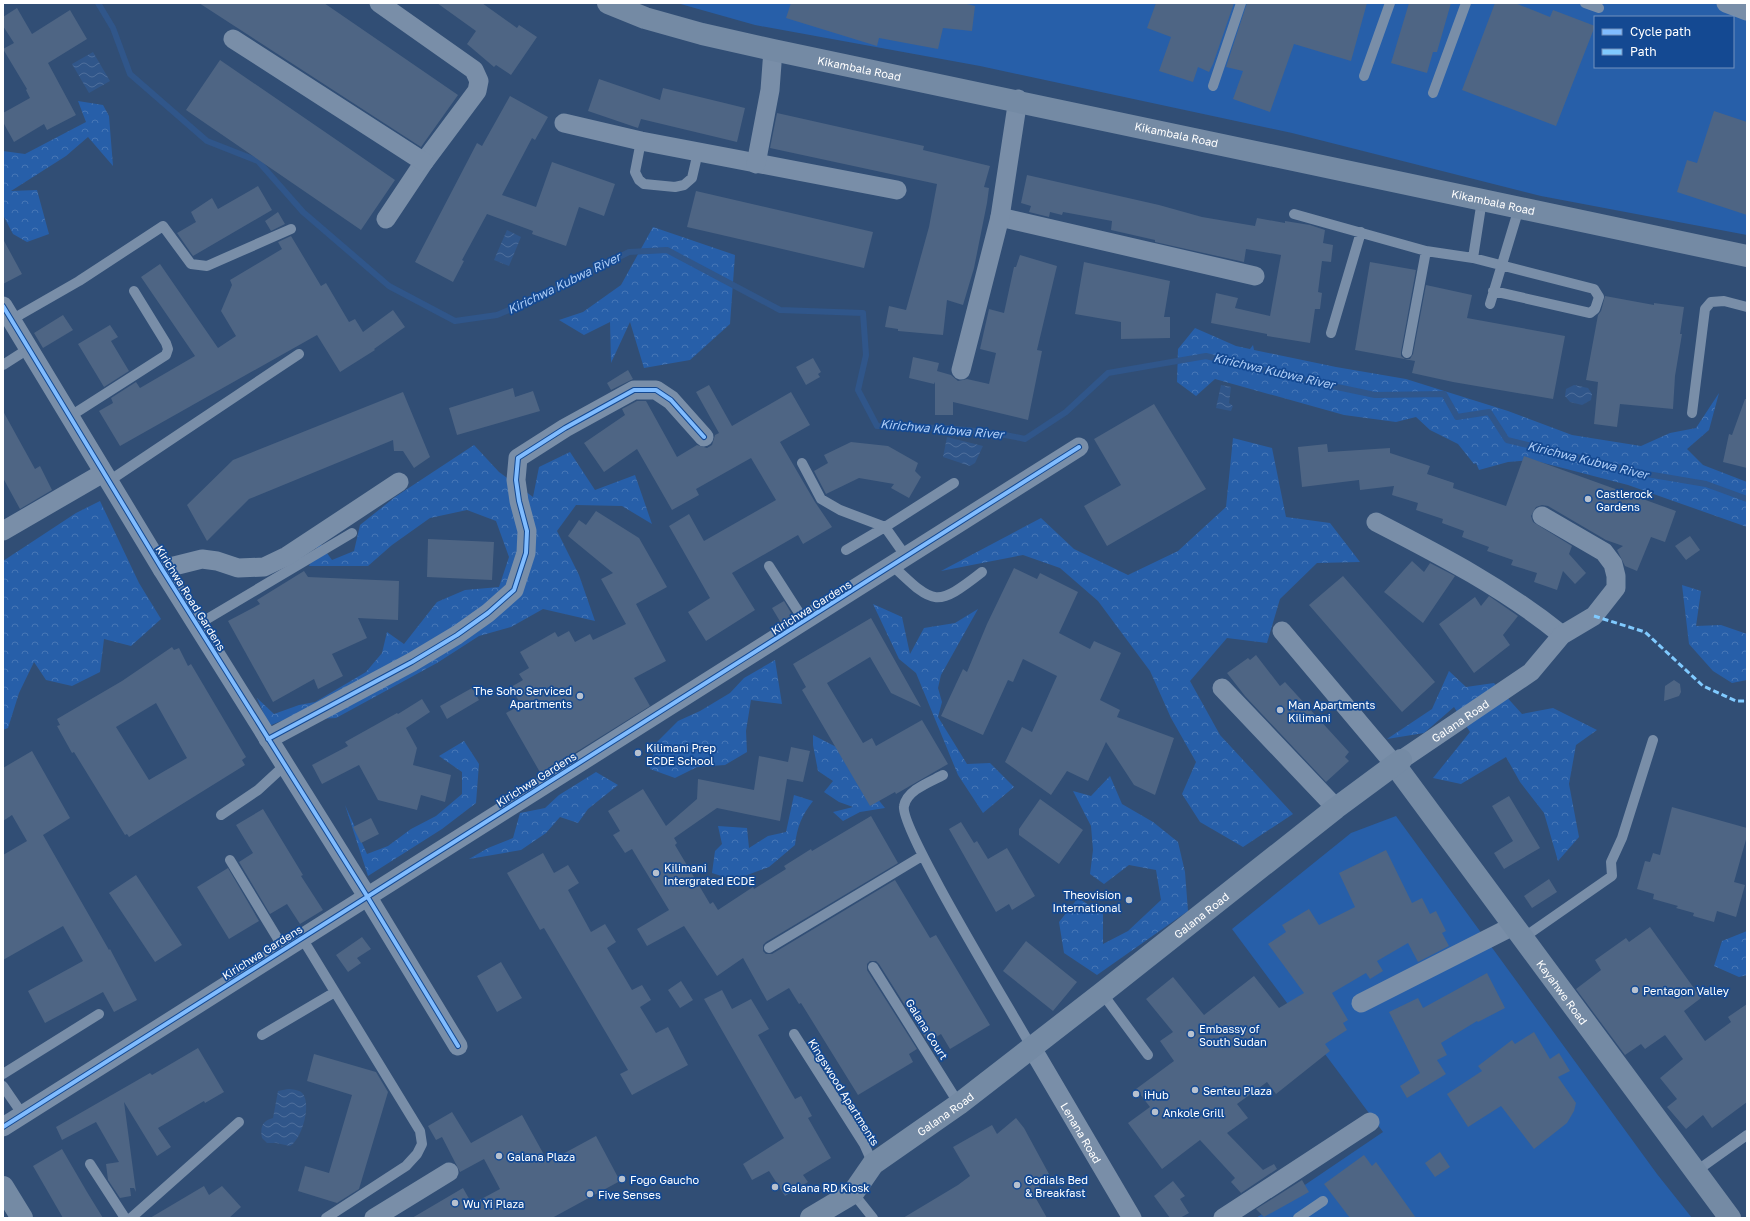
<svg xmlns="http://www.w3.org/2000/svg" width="1750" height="1221" viewBox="0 0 1750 1221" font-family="'Golos Text',sans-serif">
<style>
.forest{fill:url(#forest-crowns)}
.garden{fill:#275fa9;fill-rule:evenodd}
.water{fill:url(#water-waves)}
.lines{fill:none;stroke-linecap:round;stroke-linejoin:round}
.stream{stroke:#30568a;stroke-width:6}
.building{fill:#4e6584;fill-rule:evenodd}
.service{stroke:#798ea8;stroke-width:10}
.minor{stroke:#798ea8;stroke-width:19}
.secondary{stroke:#748aa4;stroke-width:22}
.quiet{stroke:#80caff;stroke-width:3;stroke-dasharray:6 3;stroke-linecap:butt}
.cycleway-casing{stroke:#144992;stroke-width:6}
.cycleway{stroke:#80bcff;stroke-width:4}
.poi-dot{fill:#b7c1cf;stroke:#144992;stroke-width:1.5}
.labels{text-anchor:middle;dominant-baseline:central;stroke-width:3.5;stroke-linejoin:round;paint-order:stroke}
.street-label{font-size:11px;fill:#fff;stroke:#144992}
.poi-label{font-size:11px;fill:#fff;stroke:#144992;text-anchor:start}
.water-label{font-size:12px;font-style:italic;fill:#aecef8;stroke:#144992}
</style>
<defs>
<pattern id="forest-crowns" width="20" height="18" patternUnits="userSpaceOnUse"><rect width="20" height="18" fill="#275fa9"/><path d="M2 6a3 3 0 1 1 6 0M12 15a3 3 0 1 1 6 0" fill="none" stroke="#4777b6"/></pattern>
<pattern id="water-waves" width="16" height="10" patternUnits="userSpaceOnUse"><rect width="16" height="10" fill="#30568a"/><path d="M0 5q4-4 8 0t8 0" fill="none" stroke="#4f6f9c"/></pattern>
</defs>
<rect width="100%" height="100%" fill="#314e75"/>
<path class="forest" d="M78,101L103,105L109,116L113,166L88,137L66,156L11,191L37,190L49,234L27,242L13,234L3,215V151L25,154L86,122Z
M653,227L735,255L730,324L690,360L644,368L630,322L611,363L610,322L584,335L559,320L583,312L621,285Z
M1195,328L1236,346L1250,349L1253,345L1254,350L1336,367L1406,379L1508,411L1572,435L1641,446L1670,433L1696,428L1719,393L1709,430L1687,449L1703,465L1747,482V527L1628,485L1532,460L1508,462L1479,470L1476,463L1474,464L1458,444L1430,430L1416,417L1396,422L1344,415L1215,379L1196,396L1177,382L1178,349Z
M1233,438L1272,448L1286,517L1330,523L1360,562L1317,563L1280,599L1267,643L1227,638L1190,681L1220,735L1293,814L1243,847L1200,822L1182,794L1196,762L1171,718L1150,671L1098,601L1060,568L1023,555L941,571L1041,518L1074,549L1128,575L1178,551L1226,507Z
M474,445L499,472L533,497L539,467L570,452L595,490L635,475L652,524L622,506L576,505L557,531L579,575L595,621L543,609L511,627L479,636L437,663L336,718L281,721L269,726L257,698L274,714L299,705L315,702L366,672L382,653L387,632L404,644L437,602L465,590L499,587L509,557L496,521L467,510L430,518L392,545L368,566H309L319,542L332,560L354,551L360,525L395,497Z
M100,501L139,583L161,619L131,646L104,639L100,672L72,686L46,680L34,662L19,693L8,728L3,730V561L76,513Z
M1682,585L1701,591L1696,626L1721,625L1747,634V680L1732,683L1713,671L1689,644Z
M873,604L902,617L910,654L924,628L955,623L978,609L941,675L938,688L942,702L938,717L967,764L990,763L1014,787L983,813L958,775L916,673L899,659Z
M775,660L782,704L751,700L746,731L747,752L725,765L697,767L675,778L650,769L656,743L678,721L700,711L730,693L744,678Z
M1449,671L1466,687L1494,683L1522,714L1553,708L1597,730L1576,745L1569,784L1579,837L1558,861L1544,813L1520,782L1506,757L1461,784L1433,778L1470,732L1454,707L1424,733L1387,739L1432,709Z
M813,735L846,752L872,792L885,808L860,812L843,821L833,812L853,807L839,802L824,792L833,781L818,771L813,745Z
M464,741L479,764L476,803L442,829L368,876L345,805L367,854L388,846L411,829L436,816L462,794V772L439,756Z
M596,772L618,785L588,809L578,823L560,817L546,833L521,850L469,859L488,848L513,838L520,813L545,808L559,795Z
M1110,776L1122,804L1153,822L1178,842L1185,872L1188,911L1097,975L1064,953L1059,922L1078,898L1103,914V944L1128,931L1161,900L1156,870L1129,865L1104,884L1090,874L1093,850L1091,826L1073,791L1091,796Z
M794,795L813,801C802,815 797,827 795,845L769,867L734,880L712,873L715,851L722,844L718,826L747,828L749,848L768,836L786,832Z
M1747,931V975L1739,977L1714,966L1722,941Z"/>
<path class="garden" d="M677,3H1747V235L1541,196L1292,133L980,66L755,25ZM1595,17H1733V67H1595Z
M1396,816L1657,1174L1692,1218H1256L1383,1132L1232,929L1351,833Z"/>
<path class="water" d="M93,52L110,81L89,93L72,64Z
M507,230L521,237L509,266L494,260Z
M1221,385L1231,387L1229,403L1233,406L1231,411L1216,408Z
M1574,385L1588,388L1592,394L1591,400L1582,405L1570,402L1565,396L1566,389Z
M947,437L983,446L975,463L970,466L943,457Z
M288,1089C292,1089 298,1090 301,1092C313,1101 302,1140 290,1146L276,1143H267L262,1138C260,1127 262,1121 273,1118L278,1091Z"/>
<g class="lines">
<path class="stream" d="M98,3L113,28L130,74L207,141L258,161L303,212L389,286L455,321L497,315L538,298L629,252L667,250L780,310L863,313L866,355L858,390L877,426C927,427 976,428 1025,439L1066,412L1108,373L1206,356L1318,383L1375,395L1444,394L1457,417L1489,412L1507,440L1641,473L1706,484L1747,499"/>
</g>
<path class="building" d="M199,3H324L458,95L421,147Z
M437,3H482L517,28L519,25L537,37L511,75L496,65L494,67L467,44L476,31Z
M791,3H963L975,6L972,31L943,28L938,49L879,38L877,46L786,18Z
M1156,3H1234L1213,64L1209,72L1198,67L1193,82L1159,71L1171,37L1147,28Z
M1247,3H1367L1351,61L1294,44L1270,112L1233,99L1243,71L1226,67Z
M1409,3H1451L1437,52H1433L1427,73L1391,63Z
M1495,3H1515L1550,17L1553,10L1595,26L1556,126L1462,90Z
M17,8L32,34L70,10L87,39L48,63L76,115L47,130L44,124L14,142L3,122V113L30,98L26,90L27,89L3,49L14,43L3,26V17Z
M220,60L395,180L361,230L186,110Z
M599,79L660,100L663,88L745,108L737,142L641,119L638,128L588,111Z
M510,96L548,117L535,140L532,138L502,195L536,207L552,162L615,184L604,216L579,207L566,246L532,234L533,231L487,214L462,260L464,261L453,282L415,262L477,143L482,146Z
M1714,111L1747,122V215L1677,192L1687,160L1697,163Z
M777,113L924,146L923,150L990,166L984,187L989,188L987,203L974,268L963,305L947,300L943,335L898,331V329L885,327L889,306L906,310L929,227L937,184L770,148Z
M1027,175L1159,205L1202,217L1255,226L1257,218L1285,223V221L1310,225L1325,230L1323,243L1333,245L1331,262L1322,261L1318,292L1322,293L1320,309H1315L1310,343L1267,336V334L1211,323L1216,293L1238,298L1235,308L1270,316L1281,255L1246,249L1244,262L1155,242V240L1111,230L1112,221L1063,212L1062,215L1050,212L1049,217L1029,212L1031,206L1021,203Z
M258,186L272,210L193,256L177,233L196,222L191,212L212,198L218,209Z
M696,191L873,232L864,268L687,227Z
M278,212L285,224L271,231L265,221Z
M291,236L321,286L326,283L349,322L355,319L363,332L393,310L405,327L374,349L375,350L340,372L317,335L120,446L99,411L113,403L111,398L136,382L140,388L195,356L141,277L160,264L218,348L236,336L221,311L232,285L230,280L282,249L278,242Z
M3,239L22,274L3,284Z
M1020,255L1057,266L1037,350L1042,351L1028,420L953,402V415H935V382L934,384L909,378L913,357L939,363L937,371L951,375L958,381L967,379L989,384L996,353L980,349L989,309L1004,313L1014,267H1016Z
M1084,262L1170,281L1164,317H1170V338L1121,339V322L1075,314Z
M1370,262L1416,270L1401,352V356L1405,359H1410L1413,354L1426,285L1472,295L1467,318L1565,336L1553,399L1453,382L1412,373L1415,361L1355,350Z
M1605,296L1654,305V303L1684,307L1680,334H1682L1675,376L1673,409L1620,404L1617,427L1594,424L1598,382L1586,380L1598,315L1601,311Z
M63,315L73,330L43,348L34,333Z
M110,325L118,337L111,341L129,371L104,387L78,344Z
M813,358L821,372L818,374L820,377L806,385L796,367Z
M628,370L633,379L611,390L607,383Z
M709,385L732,426L791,392L810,425L780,442L815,502L832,527L803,544L798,535L732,573L755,610L706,641L688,612L710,598L669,526L689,514L704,541L776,500L751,458L696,489L699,495L672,510L637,449L604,472L584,443L625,415L622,409L637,401H646L677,457L697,445L707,448L712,445L715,435L719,433L696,392Z
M513,388L515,397L533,391L540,411L457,435L449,408Z
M403,392L430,457L414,468L403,451H394L393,440L249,499L207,541L187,505L233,460Z
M1745,399H1747V468L1723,462L1729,434L1732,435Z
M1154,404L1206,489L1107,546L1084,506L1121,485L1094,439Z
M3,411L35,469L40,466L52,490L20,509L3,478Z
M851,442L888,446L918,463L915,471L921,477L909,498L891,488L894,484L859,478L826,494L814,471L828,463L824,455Z
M1327,444L1328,452L1390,448V453L1430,466L1427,474L1454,483L1453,488L1506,506L1524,456L1676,511L1665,542L1651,537L1637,571L1625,566L1617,550L1623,546L1606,540L1548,506L1542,505L1536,507L1531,516L1533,522L1572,546L1569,554L1586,573L1575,584L1563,571L1557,590L1534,582L1537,573L1511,565L1513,560L1487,551L1489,547L1462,537L1464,531L1442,523L1443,519L1416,510L1418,503L1392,495L1394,486L1360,490L1359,480L1302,487L1298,447Z
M596,511L639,538L667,587L636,604L666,661L634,678L650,706L541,774L506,713L521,705L511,687L523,680L519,674L529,668L520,652L555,632L558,637L569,631L575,642L590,634L593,640L626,624L601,579L613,573L568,536L579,520L586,525Z
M1690,536L1700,550L1686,560L1675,546Z
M428,539L494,542L492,580L427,577Z
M1412,561L1424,572L1430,563L1455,576L1423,623L1384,592Z
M1014,568L1037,579L1040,573L1078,592L1059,633L1090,649L1094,641L1121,653L1100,700L1120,710L1117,717L1174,738L1155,795L1134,785L1106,742L1088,781L1067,771L1051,795L1005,762L1022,727L1032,732L1057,676L1023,659L1013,682L1008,680L983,735L941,716L963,669L967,672L987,624Z
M304,571L308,577L399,581L398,620L358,618L367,638L332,654L343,676L318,689L314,679L273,702L228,621L260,604L257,600Z
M1343,576L1435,682L1402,712L1309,605Z
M1489,596L1518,616L1503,635L1510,645L1474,673L1439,624L1475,597L1481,606Z
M784,601L793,616L781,623L772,608Z
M871,618L921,707L891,693L870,657L827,683L863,743L872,738L876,746L922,720L948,764L896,794L895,792L870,806L802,690L806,687L793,664Z
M172,647L174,650L179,648L188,666L191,664L246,757L242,760L245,765L129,837L127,834L125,835L74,752L72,753L57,726L60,725L57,719L122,681ZM156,703L187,758L149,780L116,727Z
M1256,655L1280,686L1285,682L1349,752L1345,757L1349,761L1326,782L1245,696L1227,673L1248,658L1250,660Z
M1674,680L1680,684L1681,692L1679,696L1664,701L1665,686Z
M472,688L479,700L447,719L440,706Z
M422,699L430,712L406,728L417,748L413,765L451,775L445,802L421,795L417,810L378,800L359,765L322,784L312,765L348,746L345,742L397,713L398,714Z
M791,747L810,751L803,782L787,779L780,821L717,808L674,838L677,843L675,845L710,904L713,902L718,910L753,887L754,889L786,869L784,866L811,849L812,851L871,816L898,863L766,942L763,945V951L766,954H772L895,880L930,938L936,935L990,1025L950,1049L941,1034L928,1042L879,964L876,961H870L867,964V970L917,1049L909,1054L913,1062L858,1095L801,1003L799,1004L789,988L767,1001L743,958L717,976L684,926L647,946L637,929L669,910L632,849L625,853L613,835L620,831L608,811L643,789L666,826L697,799L698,779L754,790L759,756L788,762Z
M32,751L70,818L43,835L109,950L110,949L137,1000L114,1012L103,992L45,1023L28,991L83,961L63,926L3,960V855L27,841L12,815L3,821V768Z
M1509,796L1540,848L1504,869L1494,853L1513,841L1492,806Z
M1040,799L1083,830L1059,864L1019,835V829Z
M1672,807L1747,828V836L1734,882L1745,885L1736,917L1717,911L1714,922L1693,916L1694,913L1676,908L1678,906L1653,899L1654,894L1637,889L1645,861L1650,862L1653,853L1660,855Z
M263,809L303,875L301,876L323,910L300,924L287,904L270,914L239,862L253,853L236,825Z
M371,818L379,834L361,843L353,827Z
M961,822L974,843L977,841L988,859L1007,848L1035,896L1012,910L1009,904L996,912L949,829Z
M1386,850L1412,903L1422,898L1430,914L1436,911L1446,931L1442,933L1449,946L1418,962L1408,943L1377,961L1383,971L1370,979L1366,973L1332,993L1348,1020L1343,1023L1347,1030L1325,1044L1330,1051L1276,1094L1267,1082L1237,1104L1248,1118L1227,1133L1263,1170L1274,1164L1277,1169L1241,1193L1231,1182L1235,1178L1200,1140L1162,1169L1128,1123L1150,1107L1136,1089L1174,1061L1160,1041L1173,1032L1146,999L1173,977L1204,1015L1254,976L1279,1008L1304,993L1268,944L1286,932L1282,925L1309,909L1319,925L1355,907L1339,873Z
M543,853L554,873L568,865L579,883L568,890L591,932L605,924L616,942L607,948L632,990L642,985L651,1000L640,1007L656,1033L668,1027L688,1065L632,1095L620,1074L628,1070L544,928L540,930L507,873Z
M228,868L259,921L229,939L197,887Z
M136,875L182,945L155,962L109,893Z
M1549,879L1557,892L1532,908L1524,896Z
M1650,927L1701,998L1684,1011L1705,1041L1731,1022L1728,1017L1747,1004V1102L1712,1128L1703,1115L1686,1129L1667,1107L1677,1099L1660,1078L1683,1059L1665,1035L1645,1049L1641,1044L1625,1055L1576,989L1601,970L1595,960L1626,938L1629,942Z
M362,937L371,949L357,958L361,963L348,972L336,955Z
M1026,941L1077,982L1053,1011L1003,971Z
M501,962L522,998L497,1012L477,976Z
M1487,973L1505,1008L1478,1022L1477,1021L1441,1043L1447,1055L1437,1060L1446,1074L1407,1098L1400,1086L1420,1073L1389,1012L1418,998L1423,1008Z
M681,981L693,1000L680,1008L668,990Z
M722,990L732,1009L751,999L769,1029L758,1035L795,1099L801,1096L812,1116L808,1118L831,1158L803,1175L808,1182L785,1196L769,1171L752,1180L743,1164L784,1138L704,999Z
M1534,1032L1550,1059L1559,1053L1570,1071L1558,1077L1576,1103L1574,1111L1567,1123L1534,1149L1501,1106L1468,1127L1447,1094L1482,1071L1478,1066L1512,1040L1515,1044Z
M198,1048L224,1092L205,1103L204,1101L158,1128L171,1147L157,1156L124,1102L136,1192L134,1188H130L131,1196L120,1198L108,1180L106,1164L119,1162L96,1122L62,1140L56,1127L150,1073L152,1075Z
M314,1054L376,1072L388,1092L359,1189L337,1203L298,1191L305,1166L329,1173L352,1095L307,1081Z
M452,1112L471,1143L522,1115L548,1162L596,1136L620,1181L552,1218H412L463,1188L472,1204L500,1189L484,1159L460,1172L442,1137L436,1140L428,1126Z
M1016,1118L1024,1128L1049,1174L1036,1181L1041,1190L1034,1195L1047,1218H903L958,1185L970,1176L953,1147L992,1125L997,1134Z
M62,1149L87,1192L103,1218H63L33,1166Z
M1440,1152L1450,1167L1435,1177L1425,1163Z
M1364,1155L1372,1166L1376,1162L1416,1218H1350L1324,1184Z
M1302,1180L1309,1192L1264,1217L1256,1209Z
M1173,1181L1185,1196L1180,1199L1189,1213L1180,1218H1170L1154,1196Z
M204,1186L209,1195L222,1186L241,1207L229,1218H150Z"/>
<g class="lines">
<path class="service" d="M1585,3L1599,8
M1364,76L1390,3
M1213,86L1241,3
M1433,93L1466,3
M641,141L635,172L639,180L644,184L675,187L684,185L692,178L698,152
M1294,214L1426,251L1473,258L1594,289L1599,297L1595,309L1590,313L1493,291
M1473,258L1482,200
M1490,304L1519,208
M11,320L79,281L163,226L191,264L207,266L291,229
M1331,333L1361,232
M1407,353L1426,251
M3,365L28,349
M1692,413L1705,309L1711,302L1724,301L1747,307
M69,417L166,355L168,349L166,343L134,291
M802,463L821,499L840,510L885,527L846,550
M109,481L299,354
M907,558L885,527L954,483
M769,566L805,622
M893,566C934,605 936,608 982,572
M197,625L352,533
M943,775C930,782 907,790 904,806C899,828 1014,1015 1032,1048
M221,815L258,790L284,766
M230,860L284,949
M302,938L420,1131L422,1144L417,1154L406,1166L326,1218
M1523,938L1612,876L1611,862L1622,838L1653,740
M769,948L922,856
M873,967L959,1104
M1102,993L1148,1055
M794,1034L864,1144L873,1164
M262,1035L335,992
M3,1074L99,1014
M3,1086L23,1115
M90,1164L125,1218
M1695,1172L1747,1135
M853,1193L873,1218
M131,1218L239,1122
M1298,1218L1323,1201"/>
<g class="minor">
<path d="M379,3L474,70L479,81L477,91L424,162L386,219"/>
<path d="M1726,3L1747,11"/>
<path d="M233,39L424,162"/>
<path d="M564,123L641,141L897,190"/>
<path d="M756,164L770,90L773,50"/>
<path d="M1000,217L1255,276"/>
<path d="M3,306L162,569L367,896L458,1046"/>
<path d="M961,370L1000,217L1018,99"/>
<path d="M1376,522C1442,556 1504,588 1562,635"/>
<path d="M3,531L103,473"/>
<path d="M162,569L202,559L217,561L238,568L264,567L287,556L399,482"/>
<path d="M1282,631L1395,765"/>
<path d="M1222,688L1336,808"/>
<path d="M268,739L412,662L457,635L488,613L514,590L526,553L527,531L519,501L516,480L518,458L565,428L634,390H656L671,400L704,437"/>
<path id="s1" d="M1401,760L1531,672L1562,635L1594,616L1616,588V576L1613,564L1604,552L1542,516"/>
<path d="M1361,1003L1513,926"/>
<path id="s2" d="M1032,1048L1132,1218"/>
<path d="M3,1127C360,898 722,676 1079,447"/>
<path d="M374,1218L449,1172"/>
<path d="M1223,1218L1370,1122"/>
</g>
<g class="secondary">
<path id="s3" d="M608,3L645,18L702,34L773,50C1099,116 1423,186 1747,256"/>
<path id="s4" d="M1395,765L1730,1218"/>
<path d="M3,1187L22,1218"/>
<path id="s5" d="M811,1218L853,1193L873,1164L959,1104L1102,993L1336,808L1401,760"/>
</g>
<path class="quiet" d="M1594,616L1645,632L1703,686L1736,701H1747"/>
<g class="cycleway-casing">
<path id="cycleway" d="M3,306L162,569L367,896L458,1046
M268,739L412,662L457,635L488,613L514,590L526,553L527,531L519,501L516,480L518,458L565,428L634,390H656L671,400L704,437
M3,1127C360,898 722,676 1079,447"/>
</g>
<use href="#cycleway" class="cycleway"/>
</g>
<g class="poi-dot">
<circle cx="1588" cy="499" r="4"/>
<circle cx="580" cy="696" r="4"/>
<circle cx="1280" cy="710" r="4"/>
<circle cx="638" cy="753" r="4"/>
<circle cx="656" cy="873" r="4"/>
<circle cx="1129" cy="900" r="4"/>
<circle cx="1635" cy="990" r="4"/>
<circle cx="1191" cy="1034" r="4"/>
<circle cx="1195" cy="1090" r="4"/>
<circle cx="1136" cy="1094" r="4"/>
<circle cx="1155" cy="1112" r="4"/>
<circle cx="499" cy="1156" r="4"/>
<circle cx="622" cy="1179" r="4"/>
<circle cx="1017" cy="1185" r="4"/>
<circle cx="775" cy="1187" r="4"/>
<circle cx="590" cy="1194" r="4"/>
<circle cx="455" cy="1203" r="4"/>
</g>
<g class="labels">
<g class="street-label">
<text stroke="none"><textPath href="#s3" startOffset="260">Kikambala Road</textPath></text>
<text stroke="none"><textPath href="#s3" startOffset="584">Kikambala Road</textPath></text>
<text stroke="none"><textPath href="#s3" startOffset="908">Kikambala Road</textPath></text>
<text transform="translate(191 598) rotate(58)">Kirichwa Road Gardens</text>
<text transform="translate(811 607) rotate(-32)">Kirichwa Gardens</text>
<text stroke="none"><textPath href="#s1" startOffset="71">Galana Road</textPath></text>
<text transform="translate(536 779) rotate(-32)">Kirichwa Gardens</text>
<text stroke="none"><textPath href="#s5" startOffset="496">Galana Road</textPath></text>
<text transform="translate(262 952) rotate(-32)">Kirichwa Gardens</text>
<text stroke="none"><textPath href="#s4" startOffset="282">Kayahwe Road</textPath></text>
<text transform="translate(927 1029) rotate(58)">Galana Court</text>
<text transform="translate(844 1092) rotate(58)">Kingswood Apartments</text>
<text stroke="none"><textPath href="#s5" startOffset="172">Galana Road</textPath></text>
<text stroke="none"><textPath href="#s2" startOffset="98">Lenana Road</textPath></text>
</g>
<g class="poi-label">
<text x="1596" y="493">Castlerock<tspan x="1596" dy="13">Gardens</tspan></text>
<text x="572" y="690" text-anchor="end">The Soho Serviced<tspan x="572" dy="13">Apartments</tspan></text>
<text x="1288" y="704">Man Apartments<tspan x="1288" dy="13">Kilimani</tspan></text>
<text x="646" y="747">Kilimani Prep<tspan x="646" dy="13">ECDE School</tspan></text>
<text x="664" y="867">Kilimani<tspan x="664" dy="13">Intergrated ECDE</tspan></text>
<text x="1121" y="894" text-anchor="end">Theovision<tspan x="1121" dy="13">International</tspan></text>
<text x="1643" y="990">Pentagon Valley</text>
<text x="1199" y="1028">Embassy of<tspan x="1199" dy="13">South Sudan</tspan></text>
<text x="1203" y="1090">Senteu Plaza</text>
<text x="1144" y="1094">iHub</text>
<text x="1163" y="1112">Ankole Grill</text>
<text x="507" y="1156">Galana Plaza</text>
<text x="630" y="1179">Fogo Gaucho</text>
<text x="1025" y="1179">Godials Bed<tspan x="1025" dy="13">&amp; Breakfast</tspan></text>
<text x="783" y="1187">Galana RD Kiosk</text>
<text x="598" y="1194">Five Senses</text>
<text x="463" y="1203">Wu Yi Plaza</text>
</g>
<g class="water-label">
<text transform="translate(564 283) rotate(-26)">Kirichwa Kubwa River</text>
<text transform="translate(1274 371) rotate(13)">Kirichwa Kubwa River</text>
<text transform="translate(942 429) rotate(5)">Kirichwa Kubwa River</text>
<text transform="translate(1588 460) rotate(14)">Kirichwa Kubwa River</text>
</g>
</g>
<rect width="1750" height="1221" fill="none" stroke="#ffffff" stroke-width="8"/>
<rect x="1594" y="16" width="140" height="52" fill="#144992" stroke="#7292be"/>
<rect x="1602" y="29" width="20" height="6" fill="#80bcff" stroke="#7292be"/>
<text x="1630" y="36" font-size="12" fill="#ffffff">Cycle path</text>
<rect x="1602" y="49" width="20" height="6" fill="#80caff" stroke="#7292be"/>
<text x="1630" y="56" font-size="12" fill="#ffffff">Path</text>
</svg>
